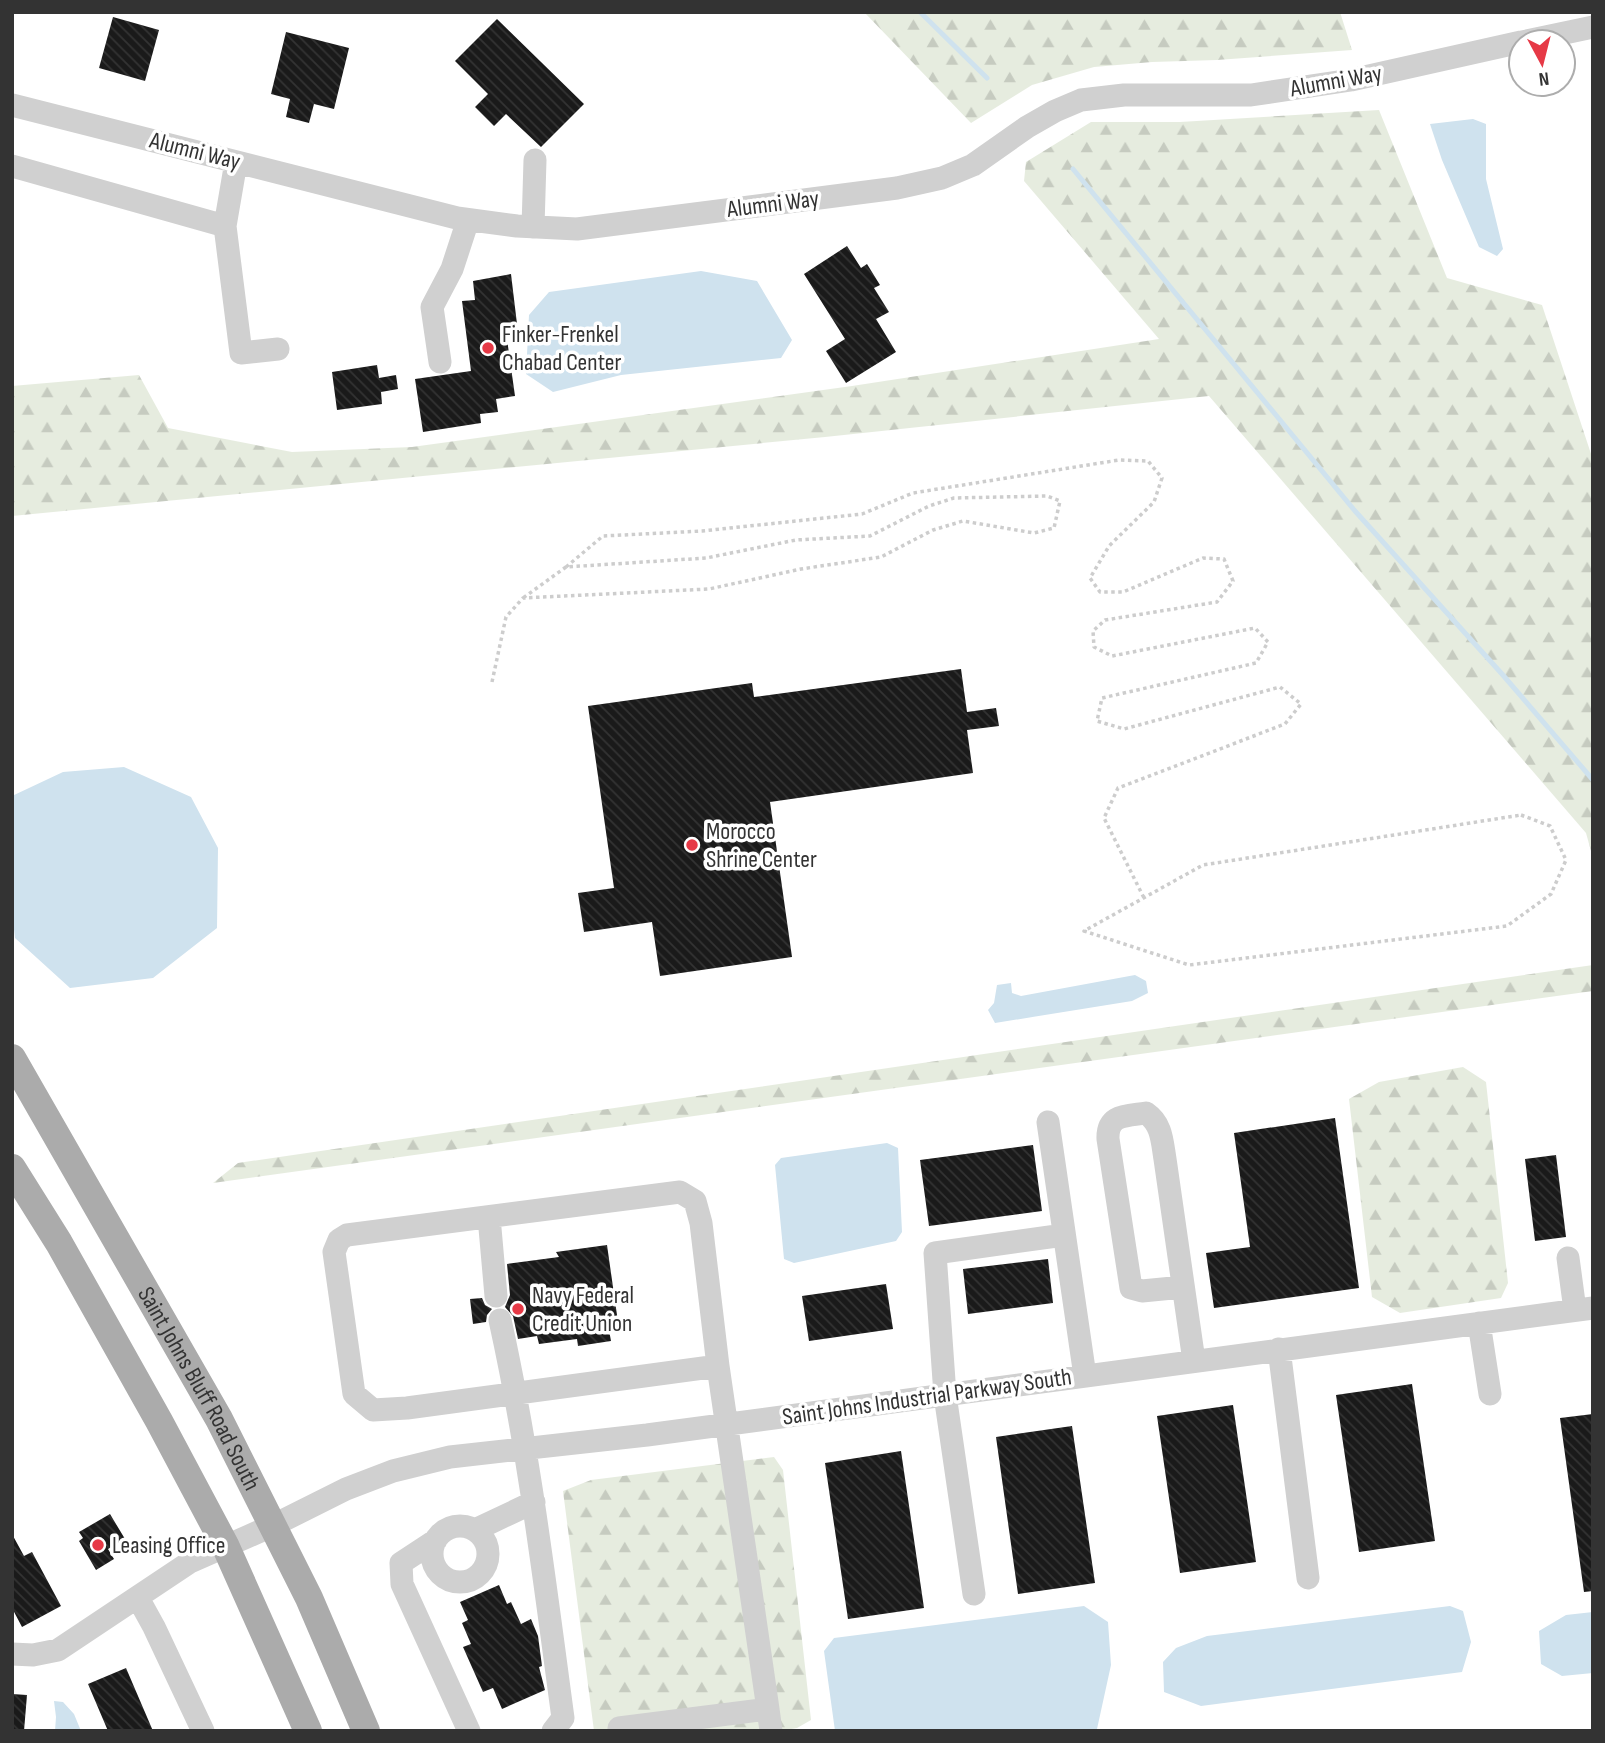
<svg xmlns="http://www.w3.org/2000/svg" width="1605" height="1743" viewBox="0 0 1605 1743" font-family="'Sofia Sans Condensed',sans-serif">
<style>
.forest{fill:url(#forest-firs)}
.water{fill:#cfe2ee}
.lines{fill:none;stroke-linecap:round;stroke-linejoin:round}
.stream{stroke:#cfe2ee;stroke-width:5}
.building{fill:url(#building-back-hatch)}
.path{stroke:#cdcdcd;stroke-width:3.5;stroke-dasharray:3.5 3.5;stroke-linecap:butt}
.minor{stroke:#d0d0d0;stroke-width:23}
.major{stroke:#ababab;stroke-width:28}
.poi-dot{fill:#e63946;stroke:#fff;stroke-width:2.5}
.labels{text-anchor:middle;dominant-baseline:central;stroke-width:7;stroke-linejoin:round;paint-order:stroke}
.street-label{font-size:24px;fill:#333;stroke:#fff}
.poi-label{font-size:24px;fill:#333;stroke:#fff;text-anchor:start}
</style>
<defs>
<pattern id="forest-firs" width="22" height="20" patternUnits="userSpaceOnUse" patternTransform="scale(1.75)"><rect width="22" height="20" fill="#e6ecdf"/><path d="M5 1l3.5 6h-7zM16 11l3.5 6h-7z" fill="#c6cbc0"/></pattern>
<pattern id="building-back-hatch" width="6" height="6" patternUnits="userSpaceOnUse" patternTransform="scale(1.75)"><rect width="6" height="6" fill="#1a1a1a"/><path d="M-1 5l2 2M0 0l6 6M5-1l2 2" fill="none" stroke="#333"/></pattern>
</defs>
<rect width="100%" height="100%" fill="#fff"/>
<path class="forest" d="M864,12H1340L1352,50L1217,60L1152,62L1094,67L1032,85L971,123Z
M1379,110L1447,278L1542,305L1593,460V858L1586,833L1209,396L825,437L12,516V386L139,375L168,428L292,452L412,447L852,386L1159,339L1024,181L1026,162L1091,122H1180Z
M1593,965V991L213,1183L238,1163Z
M1463,1067L1486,1082L1508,1283L1501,1298L1400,1313L1372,1297L1349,1099L1379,1082Z
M774,1457L783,1470L811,1720L797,1728L781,1731H594L563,1491L591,1480Z"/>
<path class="water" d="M1473,119L1486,124V179L1503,249L1497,256L1479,247L1442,160L1430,124Z
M701,271L757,281L792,340L781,358L621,375L553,392L526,374L529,315L549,292Z
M124,767L191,797L218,848L217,928L153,978L70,988L15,938L12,912V796L63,772Z
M1135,975L1146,981L1148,993L1132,1001L995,1023L988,1010L994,1003L997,985L1011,983L1012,993L1021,996Z
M887,1143L898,1148L902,1232L896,1241L794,1263L784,1259L775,1165L781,1158Z
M1084,1606L1108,1622L1111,1665L1097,1729L1086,1731H835L824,1651L834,1638Z
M1450,1606L1463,1611L1471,1642L1462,1672L1201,1706L1164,1692L1163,1662L1176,1648L1207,1636Z
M1593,1612V1673L1562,1676L1541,1664L1539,1631L1566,1615Z
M54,1701L63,1702L74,1714L81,1731H55L56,1717Z"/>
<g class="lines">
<path class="stream" d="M920,12L987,78
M1073,169L1355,511L1502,674L1593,780"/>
</g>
<path class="building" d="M113,17L159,30L145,81L99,68Z
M497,19L584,104L541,147L506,114L494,126L475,107L488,94L455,61Z
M286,32L349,48L334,109L314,104L309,123L286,117L290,99L271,94Z
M847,246L861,268L867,264L880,285L874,288L889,312L876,319L896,352L846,383L826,351L845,339L804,274Z
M511,274L517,324L505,325L515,396L496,399L498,412L480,414L481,423L423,432L415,379L471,371L462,301L475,300L473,281Z
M377,365L379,378L396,375L398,389L381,392L382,404L337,410L332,372Z
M961,669L967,712L996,708L999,726L967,730L973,773L770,802L792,957L660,976L652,922L584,932L578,893L614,888L588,706L752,683L754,697Z
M1335,1118L1359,1288L1214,1308L1206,1253L1250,1247L1234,1133Z
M1033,1145L1042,1211L929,1226L920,1160Z
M1556,1155L1566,1237L1535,1241L1525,1159Z
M607,1245L619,1329L609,1330L611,1341L578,1346L577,1339L539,1344L537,1336L518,1339L513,1316L505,1307L510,1295L507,1264L559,1257L556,1252Z
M1048,1259L1053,1303L968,1314L963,1269Z
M886,1284L893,1329L809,1341L802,1296Z
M482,1298L485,1305L492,1309L487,1315L486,1322L473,1324L470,1299Z
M1412,1384L1435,1541L1359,1552L1336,1395Z
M1233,1405L1256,1562L1180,1573L1157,1416Z
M1593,1414V1591L1584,1592L1560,1418Z
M1072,1426L1095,1583L1018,1594L996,1437Z
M901,1451L924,1608L848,1619L825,1463Z
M110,1514L125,1539L108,1549L114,1559L96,1570L79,1541L83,1538L79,1532Z
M12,1534L24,1556L32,1552L61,1606L22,1627L12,1608Z
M499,1585L507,1604L511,1602L521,1624L531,1619L538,1636L542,1666L539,1667L545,1690L502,1709L493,1688L483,1692L463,1647L471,1644L462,1623L468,1620L460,1602Z
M126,1668L153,1731H108L88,1684Z
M12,1694L27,1695L24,1731H12Z"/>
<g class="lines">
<path class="path" d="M566,567L603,536L702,531L862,514L913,493L1119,460L1148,461L1162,478L1154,502L1109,546L1090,578L1100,592H1123L1203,558L1224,559L1233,581L1217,602L1105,620L1093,631L1094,647L1112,656L1255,628L1268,642L1256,663L1102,698L1097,721L1124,729L1280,687L1301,704L1285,724L1118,788L1104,818L1144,898
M492,682L506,617L523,598L709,589L801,569L881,557L933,530L963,521L1034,533L1054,528L1060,501L1047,496L954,498L929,506L870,536L796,540L706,558L566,567L523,598
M1521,815L1550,826L1566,860L1551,894L1507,926L1189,965L1084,931L1203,865Z"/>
<path class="minor" d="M1522,42L1593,27
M12,105L457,218L517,226L577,229L897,188L942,178L973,165L1027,127L1055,111L1081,100L1124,95H1251L1351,80L1521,42
M236,162L225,226L241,353L278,349
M12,166L225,226
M533,227L535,160
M440,362L432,307L452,269L468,220
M1048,1122L1085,1376
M489,1217L496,1296
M1568,1258L1575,1310
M1183,1287L1142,1291L1131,1288L1108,1139C1107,1114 1126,1116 1146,1113C1162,1124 1162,1141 1165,1159L1194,1361
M500,1320C529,1451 545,1585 563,1718L553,1731
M1479,1323L1490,1394
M1279,1349L1308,1578
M432 1554a28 28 0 1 1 56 0a28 28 0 1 1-56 0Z
M475,1530L534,1502
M436,1540L401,1563L402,1584L469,1731
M974,1594L945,1395L935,1253L1064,1235
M138,1598L154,1627L203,1731
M12,1654L33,1655L58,1650L190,1562L274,1525L346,1489L393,1471L450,1457L647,1435L1593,1308
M768,1709L771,1731
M619,1731V1728L768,1709L718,1366L407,1408L373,1410L354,1394L334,1252L339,1240L347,1235L680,1192L695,1201L701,1223L718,1366"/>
<g class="major">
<path id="s1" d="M12,1058L219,1419L309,1598L366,1731"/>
<path d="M12,1168L59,1243L159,1421L225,1545L308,1731"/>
</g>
</g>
<g class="poi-dot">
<circle cx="488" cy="348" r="7"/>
<circle cx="692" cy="845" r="7"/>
<circle cx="518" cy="1309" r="7"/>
<circle cx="98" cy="1545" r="7"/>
</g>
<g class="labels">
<g class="street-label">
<text transform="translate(1336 81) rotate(-10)">Alumni Way</text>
<text transform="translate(195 151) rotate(14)">Alumni Way</text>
<text transform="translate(773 204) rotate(-7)">Alumni Way</text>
<text stroke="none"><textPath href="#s1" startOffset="380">Saint Johns Bluff Road South</textPath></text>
<text transform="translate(927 1397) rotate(-8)">Saint Johns Industrial Parkway South</text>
</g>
<g class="poi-label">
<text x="502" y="334">Finker-Frenkel<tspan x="502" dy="28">Chabad Center</tspan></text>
<text x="706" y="831">Morocco<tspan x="706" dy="28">Shrine Center</tspan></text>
<text x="532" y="1295">Navy Federal<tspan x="532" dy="28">Credit Union</tspan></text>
<text x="112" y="1545">Leasing Office</text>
</g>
</g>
<rect width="1605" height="1743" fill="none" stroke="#333333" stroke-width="28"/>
<g transform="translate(1542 63) rotate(173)"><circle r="33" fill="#ffffff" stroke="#adadad" stroke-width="2"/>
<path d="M0-5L12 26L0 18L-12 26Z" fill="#e63946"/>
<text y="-10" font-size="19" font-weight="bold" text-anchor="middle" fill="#333333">N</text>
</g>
</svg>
